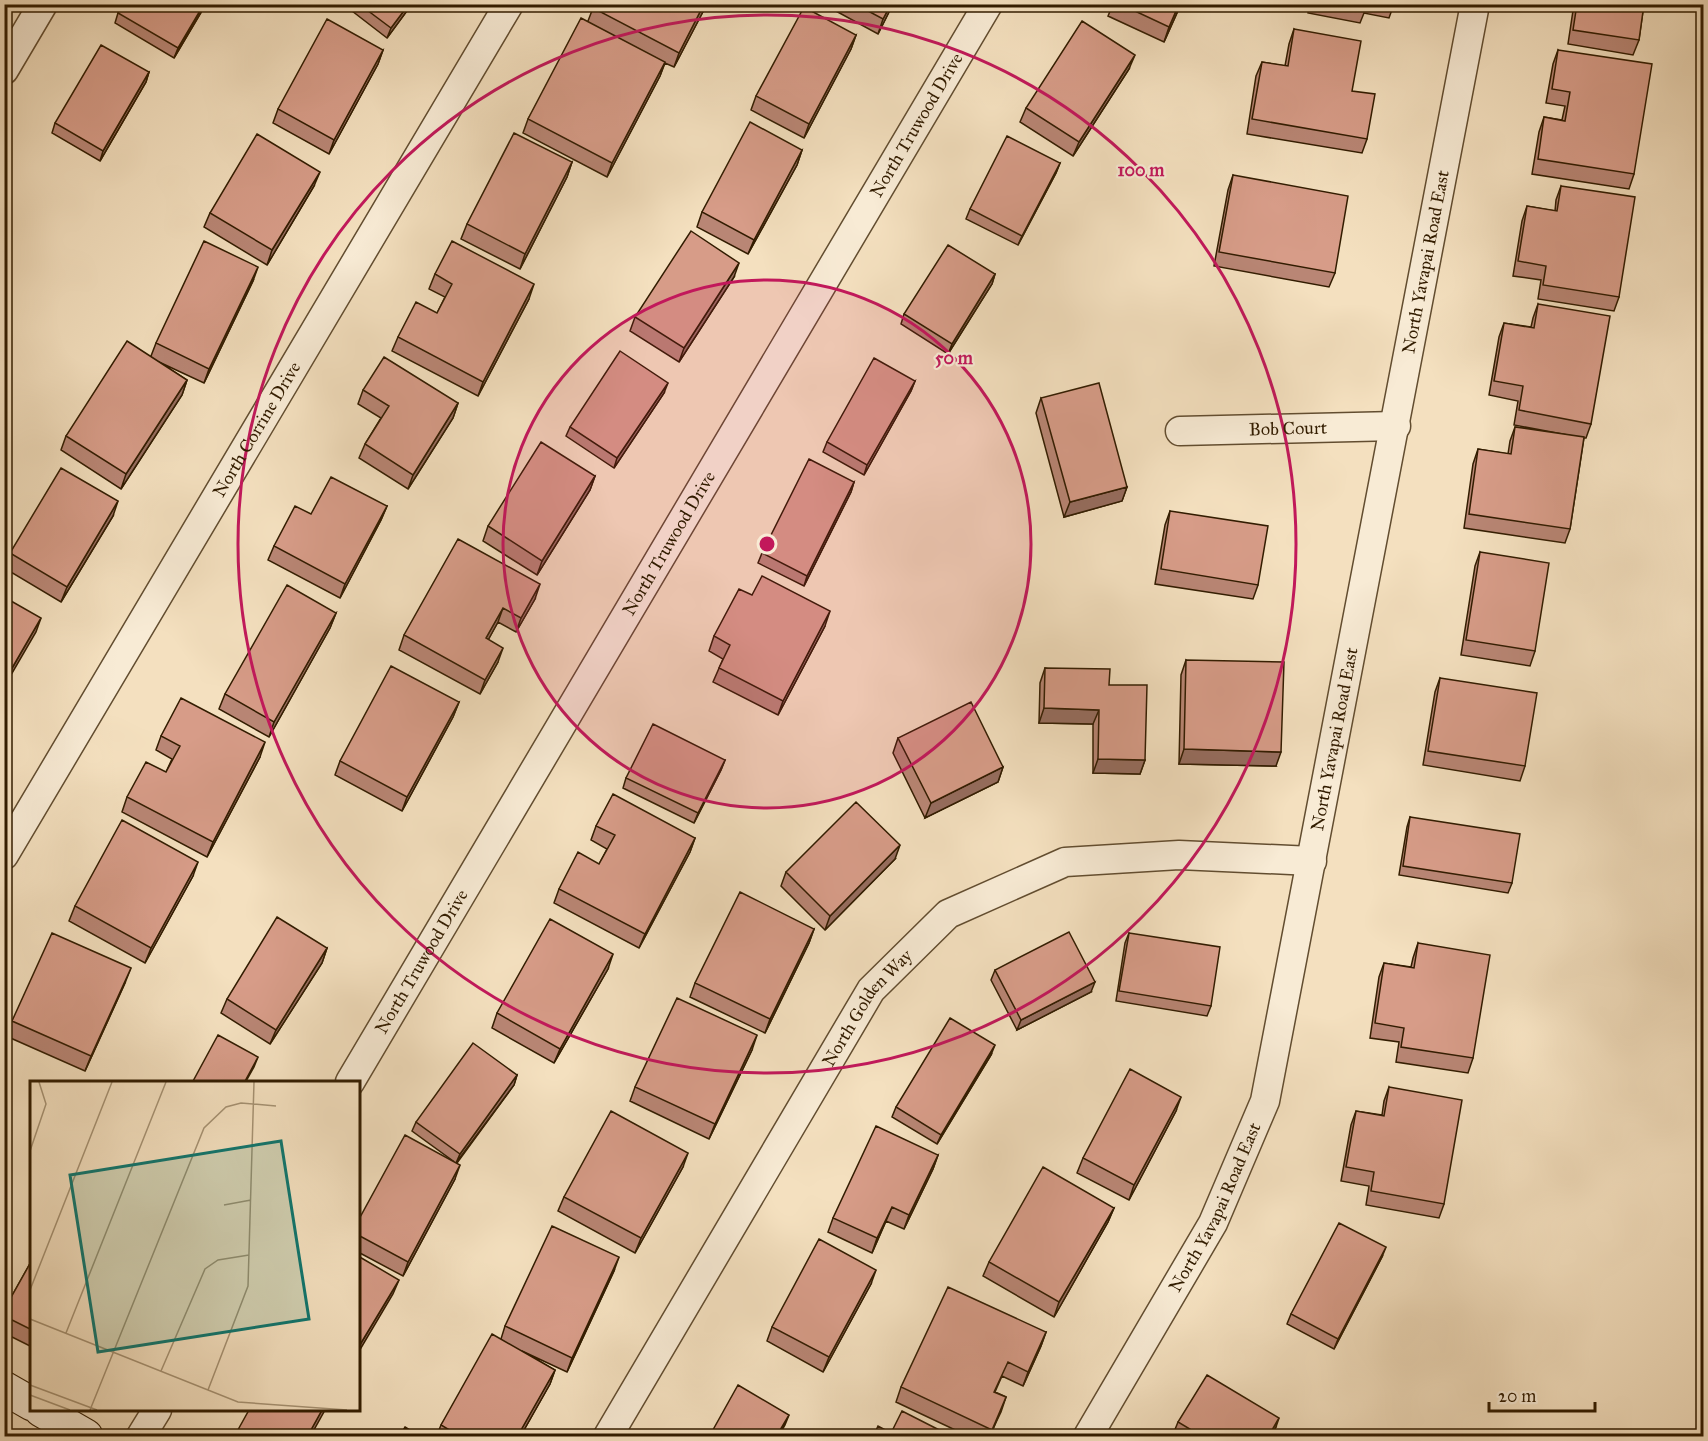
<svg xmlns="http://www.w3.org/2000/svg" width="1708" height="1441" viewBox="0 0 1708 1441" font-family="'IM FELL Great Primer',serif">
<style>
.lines{fill:none;stroke-linecap:round;stroke-linejoin:round}
.street-casing{stroke:#624d30;stroke-width:31}
.secondary-casing{stroke:#321c00;stroke-width:35}
.street{stroke:#f8ebd5;stroke-width:28}
.secondary{stroke:#f8ebd5;stroke-width:33}
.wall{fill:#b98675;stroke:#321c00;stroke-width:1.5}
.shaded-wall{fill:#966d5f;stroke:#321c00;stroke-width:1.5}
.building{fill:#d79c88;stroke:#321c00;stroke-width:1.5}
.ring{fill:none;stroke:#c2185b;stroke-width:3}
.labels{text-anchor:middle;dominant-baseline:central;stroke-width:4.5;stroke-linejoin:round;paint-order:stroke}
.street-label{font-size:18px;fill:#321c00;stroke:#f8ebd5}
.inset-road{fill:none;stroke:#a69273;stroke-width:1.5}
.view{fill:#0f766e;fill-opacity:0.15;stroke:#0f766e;stroke-width:3}
.inset-edge{fill:none;stroke:#321c00;stroke-width:3}
.centre{fill:#c2185b;stroke:#f8ebd5;stroke-width:3}
.ring-label{font-size:18px;text-anchor:middle;font-weight:bold;fill:#c2185b;stroke:#f8ebd5;stroke-width:4.5;stroke-linejoin:round;paint-order:stroke}
</style>
<rect width="100%" height="100%" fill="#f4e0bf"/>
<filter id="stains"><feTurbulence type="fractalNoise" baseFrequency=".00333" numOctaves="4"/><feColorMatrix values="0 0 0 0 .2 0 0 0 0 .09 0 0 0 0 .02 0 0 0 .5 -.17"/></filter>
<radialGradient id="worn" r=".72"><stop offset=".6" stop-color="#630" stop-opacity="0"/><stop offset="1" stop-color="#630" stop-opacity=".3"/></radialGradient>
<g class="lines">
<g class="street-casing">
<g id="street">
<path d="M4,70L43,4"/>
<path id="s1" d="M1180,431L1396,426"/>
<path id="s2" d="M4,855L509,4"/>
<path id="s3" d="M350,1082L988,4"/>
<path d="M141,1436L157,1410"/>
<path id="s4" d="M608,1436L871,990L948,914L1065,862L1179,855L1312,861"/>
<path id="s5" d="M1088,1436L1213,1223L1265,1101L1475,4"/>
</g>
</g>
<g class="secondary-casing">
<path id="secondary" d="M4,1388L32,1404
M41,1410L86,1436"/>
</g>
<use href="#street" class="street"/>
<use href="#secondary" class="secondary"/>
</g>
<path class="wall" d="M206,4L174,58L115,23L118,13Z
M343,4H412L387,38Z
M707,4L674,67L665,63L660,76L607,177L523,133L528,119L588,21L593,8Z
M823,4H893L878,34Z
M1113,4H1181L1164,42L1108,16Z
M1309,4H1394L1389,18L1364,13L1360,23L1308,13Z
M1574,4H1644L1639,40L1633,55L1568,44Z
M1294,29L1352,91L1367,139L1362,153L1247,134L1256,76L1262,62L1285,66L1289,44Z
M856,35L851,49L804,138L751,110L756,96Z
M383,50L378,64L329,154L273,123L278,109Z
M1558,50L1634,174L1629,189L1532,174L1539,132L1544,117L1562,120L1565,106L1546,103L1553,64Z
M1129,69L1073,156L1020,122L1026,108Z
M149,72L146,82L100,161L52,133L55,123Z
M802,150L797,165L748,254L697,227L702,212Z
M572,162L567,177L520,269L461,239L467,224Z
M1060,163L1056,173L1018,245L966,219L970,209Z
M1233,175L1335,273L1329,287L1214,266L1228,190Z
M314,186L267,265L204,227L210,213Z
M1561,186L1619,297L1614,311L1538,299L1541,280L1513,276L1522,221L1527,206L1555,211L1556,200Z
M435,274L529,299L478,396L392,351L398,337L437,313L445,297L429,289Z
M995,274L992,284L948,354L901,324L904,314Z
M734,277L679,362L630,331L635,317Z
M253,281L204,383L159,362L187,380L182,395L121,489L61,450L66,436L151,356L156,343Z
M1538,304L1591,424L1586,438H1584L1570,529L1565,543L1464,528L1473,464L1478,449L1508,454L1510,441L1515,427L1573,436L1514,425L1518,401L1489,395L1499,337L1504,323L1531,327L1533,318Z
M915,381L911,391L864,475L823,452L827,442Z
M363,390L458,403L453,418L408,489L359,458L365,444L381,418L358,404Z
M664,393L614,468L566,436L570,427Z
M1041,398L1127,487L1122,501L1064,517L1036,413Z
M595,476L590,490L537,575L483,541L488,526Z
M854,482L851,492L804,586L758,563L762,553Z
M387,506L381,520L340,598L268,560L274,546L311,514Z
M1170,511L1258,585L1253,599L1155,584L1165,525Z
M113,516L61,602L4,568L10,553Z
M1480,552L1535,651L1530,666L1461,655L1475,566Z
M752,595L825,626L778,715L713,682L723,659L709,651L714,636Z
M535,599L516,632L498,622L488,640L498,662L480,694L399,650L404,635Z
M336,613L330,628L269,737L219,709L225,694Z
M1186,660L1276,766L1179,764L1181,675Z
M1045,668L1109,685L1145,760L1140,774L1093,773V724L1039,723L1040,683Z
M1440,678L1525,766L1520,781L1423,765L1435,692Z
M459,702L453,717L402,811L335,775L340,761Z
M161,736L260,757L207,857L122,812L127,797L166,772L172,759L156,750Z
M898,738L1003,767L998,782L925,818L893,753Z
M725,760L721,770L694,823L623,788L626,778Z
M1410,817L1512,883L1508,893L1399,875L1407,827Z
M596,826L695,838L690,852L639,948L554,903L559,889L599,864L607,849L591,840Z
M895,859L825,930L781,886L786,872Z
M193,876L145,963L69,921L75,906Z
M814,929L809,943L765,1033L690,997L695,983Z
M1129,933L1211,1006L1207,1016L1116,1001L1125,943Z
M1418,943L1473,1058L1468,1073L1396,1062L1399,1042L1370,1038L1379,977L1384,963L1411,967L1413,958Z
M327,948L322,963L270,1044L221,1013L227,999Z
M608,969L554,1063L492,1028L497,1013Z
M995,970L1091,992L1017,1030L991,980Z
M125,983L85,1071L6,1036L12,1021Z
M752,1050L709,1139L630,1101L635,1087Z
M991,1055L937,1144L892,1117L896,1107Z
M517,1075L514,1085L457,1163L455,1179L403,1276L358,1252V1221L453,1161L412,1131L416,1122Z
M1389,1087L1444,1204L1439,1218L1366,1205L1369,1186L1341,1181L1351,1125L1356,1111L1382,1115L1384,1101Z
M1176,1111L1129,1200L1077,1173L1083,1158Z
M938,1155L933,1169L904,1229L886,1221L872,1253L828,1232L833,1218Z
M683,1167L635,1253L558,1211L564,1197Z
M1114,1208L1108,1222L1054,1317L983,1276L989,1262Z
M1382,1257L1334,1349L1287,1324L1291,1314Z
M32,1260V1347L4,1333V1310Z
M614,1271L567,1372L522,1351L555,1370L550,1384L520,1437H436L441,1425L501,1339L505,1326Z
M871,1284L823,1372L767,1341L772,1327Z
M1046,1332L1041,1346L1023,1386L1002,1376L995,1392L1006,1397L990,1437H970L896,1402L901,1387Z
M1178,1422L1276,1427L1270,1437H1183L1174,1432Z"/>
<path class="shaded-wall" d="M204,4H206L174,58L178,48Z
M409,4H412L387,38L391,28Z
M704,4H707L674,67L679,53Z
M891,4H893L878,34L883,19Z
M1179,4H1181L1164,42L1169,27Z
M856,35L851,49L804,138L809,124Z
M383,50L378,64L329,154L334,140Z
M1135,55L1129,69L1073,156L1079,142Z
M665,62L660,76L607,177L612,163Z
M149,72L146,82L100,161L103,151Z
M802,150L797,165L748,254L754,240Z
M572,162L567,177L520,269L525,254Z
M1060,163L1056,173L1018,245L1022,236Z
M320,172L314,186L267,265L272,250Z
M739,263L734,277L679,362L684,348Z
M258,267L253,281L204,383L209,369Z
M995,274L992,284L948,354L952,344Z
M534,284L529,299L478,396L483,382Z
M187,380L182,395L121,489L126,474Z
M915,381L911,391L864,475L867,465Z
M668,383L664,393L614,468L617,458Z
M458,403L453,418L408,489L413,475Z
M595,476L590,490L537,575L542,561Z
M854,482L851,492L804,586L807,576Z
M1127,487L1122,501L1064,517L1070,502Z
M118,501L113,516L61,602L67,587Z
M387,506L381,520L340,598L345,584Z
M540,584L535,599L516,632L521,618Z
M503,608L498,622L481,653L486,638Z
M830,611L825,626L778,715L783,701Z
M336,613L330,628L269,737L274,722Z
M41,618L36,632L4,687V682Z
M503,648L498,662L480,694L485,680Z
M459,702L453,717L402,811L407,797Z
M1044,708L1099,710L1093,724L1039,723Z
M265,742L260,757L207,857L213,842Z
M1184,749L1281,752L1276,766L1179,764Z
M1098,759L1145,760L1140,774L1093,773Z
M725,760L721,770L694,823L698,813Z
M1003,767L998,782L925,818L931,803Z
M695,838L690,852L639,948L645,934Z
M900,845L895,859L825,930L830,916Z
M198,862L193,876L145,963L151,948Z
M814,929L809,943L765,1033L770,1019Z
M327,948L322,963L270,1044L276,1030Z
M613,954L608,969L554,1063L560,1049Z
M131,968L125,983L85,1071L91,1056Z
M1095,982L1091,992L1017,1030L1021,1020Z
M757,1035L752,1050L709,1139L715,1124Z
M995,1045L991,1055L937,1144L941,1135Z
M258,1057L254,1067L245,1083H244Z
M517,1075L514,1085L456,1163L460,1154Z
M1181,1097L1176,1111L1129,1200L1134,1185Z
M688,1153L683,1167L635,1253L641,1238Z
M938,1155L933,1169L904,1229L909,1215Z
M460,1165L455,1179L403,1276L408,1262Z
M892,1207L886,1221L872,1253L877,1238Z
M1114,1208L1108,1222L1054,1317L1059,1302Z
M1386,1247L1382,1257L1334,1349L1338,1339Z
M619,1257L614,1271L567,1372L572,1358Z
M876,1270L871,1284L823,1372L829,1357Z
M399,1280L393,1294L358,1353V1348Z
M1046,1332L1041,1346L1023,1386L1028,1372Z
M555,1370L550,1384L520,1437H517Z
M1006,1397L1001,1412L989,1437L992,1430Z
M322,1410H325L310,1437H307Z
M789,1415L785,1425L778,1437H776Z
M1279,1418L1276,1427L1270,1437H1268Z"/>
<path class="building" d="M124,4H204L178,48L118,13Z
M359,4H409L391,28Z
M595,4H704L679,53L593,8Z
M855,4H891L883,19Z
M1120,4H1179L1169,27Z
M1346,4H1366V8Z
M1577,4H1644L1639,40L1573,30Z
M804,7L856,35L809,124L756,96Z
M581,18L665,62L612,163L528,119Z
M327,19L383,50L334,140L278,109Z
M1082,21L1135,55L1079,142L1026,108Z
M1294,29L1361,41L1352,91L1375,94L1367,139L1252,119L1262,62L1288,66Z
M101,45L149,72L103,151L55,123Z
M1558,50L1652,64L1634,174L1538,159L1544,117L1565,121L1570,92L1552,89Z
M750,122L802,150L754,240L702,212Z
M514,133L572,162L525,254L467,224Z
M257,134L320,172L272,250L210,213Z
M1007,136L1060,163L1022,236L970,209Z
M1233,175L1348,196L1335,273L1219,252Z
M1561,186L1635,197L1619,297L1543,285L1546,266L1518,261L1527,206L1557,211Z
M691,231L739,263L684,348L635,317Z
M204,241L258,267L209,369L156,343Z
M452,241L534,284L483,382L398,337L416,302L437,313L452,284L435,274Z
M948,245L995,274L952,344L904,314Z
M1538,304L1610,316L1591,424L1519,410L1523,386L1494,381L1504,323L1534,328Z
M127,341L187,380L126,474L66,436Z
M620,351L668,383L617,458L570,427Z
M384,357L458,403L413,475L365,444L389,406L363,390Z
M874,358L915,381L867,465L827,442Z
M1099,383L1127,487L1070,502L1041,398Z
M1515,427L1584,437L1570,529L1469,514L1478,449L1511,454Z
M541,442L595,476L542,561L488,526Z
M809,459L854,482L807,576L762,553Z
M61,468L118,501L67,587L10,553Z
M331,477L387,506L345,584L274,546L295,506L311,514Z
M1170,511L1268,526L1258,585L1161,569Z
M458,539L540,584L521,618L503,608L486,638L503,648L485,680L404,635Z
M1480,552L1549,563L1535,651L1466,640Z
M762,576L830,611L783,701L719,668L730,645L714,636L739,589L752,595Z
M287,585L336,613L274,722L225,694Z
M4,597L41,618L4,682Z
M1186,660L1284,662L1281,752L1184,749Z
M391,666L459,702L407,797L340,761Z
M1045,668L1110,669L1109,685H1147L1145,760L1098,759L1099,710L1044,708Z
M1440,678L1537,693L1525,766L1428,751Z
M181,698L265,742L213,842L127,797L146,762L166,772L180,746L161,736Z
M971,702L1003,767L931,803L898,738Z
M653,724L725,760L698,813L626,778Z
M613,794L695,838L645,934L559,889L578,852L599,864L615,835L596,826Z
M856,802L900,845L830,916L786,872Z
M1410,817L1520,834L1512,883L1403,866Z
M122,820L198,862L151,948L75,906Z
M740,892L814,929L770,1019L695,983Z
M277,917L327,948L276,1030L227,999Z
M550,919L613,954L560,1049L497,1013Z
M1069,932L1095,982L1021,1020L995,970Z
M52,933L131,968L91,1056L12,1021Z
M1129,933L1220,947L1211,1006L1119,991Z
M1418,943L1490,955L1473,1058L1401,1047L1404,1028L1375,1023L1384,963L1414,968Z
M677,998L757,1035L715,1124L635,1087Z
M950,1018L995,1045L941,1135L896,1107Z
M218,1035L258,1057L244,1083H192Z
M473,1043L517,1075L460,1154L416,1122Z
M1130,1069L1181,1097L1134,1185L1083,1158Z
M1389,1087L1462,1100L1444,1204L1371,1191L1374,1172L1346,1167L1356,1111L1384,1116Z
M611,1111L688,1153L641,1238L564,1197Z
M876,1126L938,1155L909,1215L892,1207L877,1238L833,1218Z
M405,1135L460,1165L408,1262L358,1235V1221Z
M1043,1167L1114,1208L1059,1302L989,1262Z
M1339,1223L1386,1247L1338,1339L1291,1314Z
M552,1226L619,1257L572,1358L505,1326Z
M819,1239L876,1270L829,1357L772,1327Z
M358,1256L399,1280L358,1348Z
M32,1260V1330L4,1316V1310Z
M948,1287L1046,1332L1028,1372L1008,1362L994,1392L1006,1397L992,1430L901,1387Z
M492,1334L555,1370L517,1437H461L441,1425Z
M1207,1375L1279,1418L1268,1437H1203L1178,1422Z
M738,1385L789,1415L776,1437H709Z
M249,1410H322L307,1437H234Z
M902,1411L953,1437H873L878,1426L891,1433Z
M405,1427L421,1437H399Z"/>
<circle cx="767" cy="544" r="264" fill="#c2185b" fill-opacity=".12"/>
<g class="ring">
<circle cx="767" cy="544" r="264"/>
<circle cx="767" cy="544" r="529"/>
</g>
<g class="labels">
<g class="street-label">
<text stroke="none"><textPath href="#s3" startOffset="1112">North Truwood Drive</textPath></text>
<text stroke="none"><textPath href="#s5" startOffset="1234">North Yavapai Road East</textPath></text>
<text stroke="none"><textPath href="#s1" startOffset="108">Bob Court</textPath></text>
<text stroke="none"><textPath href="#s2" startOffset="495">North Corrine Drive</textPath></text>
<text stroke="none"><textPath href="#s3" startOffset="626">North Truwood Drive</textPath></text>
<text stroke="none"><textPath href="#s5" startOffset="748">North Yavapai Road East</textPath></text>
<text stroke="none"><textPath href="#s3" startOffset="140">North Truwood Drive</textPath></text>
<text stroke="none"><textPath href="#s4" startOffset="501">North Golden Way</textPath></text>
<text stroke="none"><textPath href="#s5" startOffset="262">North Yavapai Road East</textPath></text>
</g>
</g>
<g transform="translate(30 1081)">
<rect width="330" height="330" fill="#f4e0bf"/>
<path class="inset-road" d="M0,70L16,23L9,1M194,124L221,119M0,209L82,1M0,238L208,321L317,329M36,252L136,1M131,290L175,188L188,179L219,174M0,304L67,329M178,309L218,205L224,1M0,314L40,329M60,329L174,47L196,26L211,22L246,25"/>
<path class="view" d="M251,60L279,238L68,271L40,94Z"/>
<rect width="330" height="330" class="inset-edge"/>
</g>
<circle cx="767" cy="544" r="9" class="centre"/>
<g class="ring-label">
<text x="1141" y="176">100 m</text>
<text x="954" y="364">50 m</text>
</g>
<rect width="1708" height="1441" fill="none" stroke="#f4e0bf" stroke-width="24"/>
<rect x="6" y="6" width="1696" height="1429" fill="none" stroke="#321c00" stroke-width="3"/>
<rect x="12" y="12" width="1684" height="1417" fill="none" stroke="#321c00" stroke-width="1.5"/>
<path d="M1489 1402v9h106v-9" fill="none" stroke="#321c00" stroke-width="3"/>
<text x="1498" y="1402" font-size="18" fill="#321c00" stroke="#f8ebd5" stroke-width="4.5" paint-order="stroke">20 m</text>
<rect width="100%" height="100%" filter="url(#stains)"/>
<rect width="100%" height="100%" fill="url(#worn)"/>
</svg>
